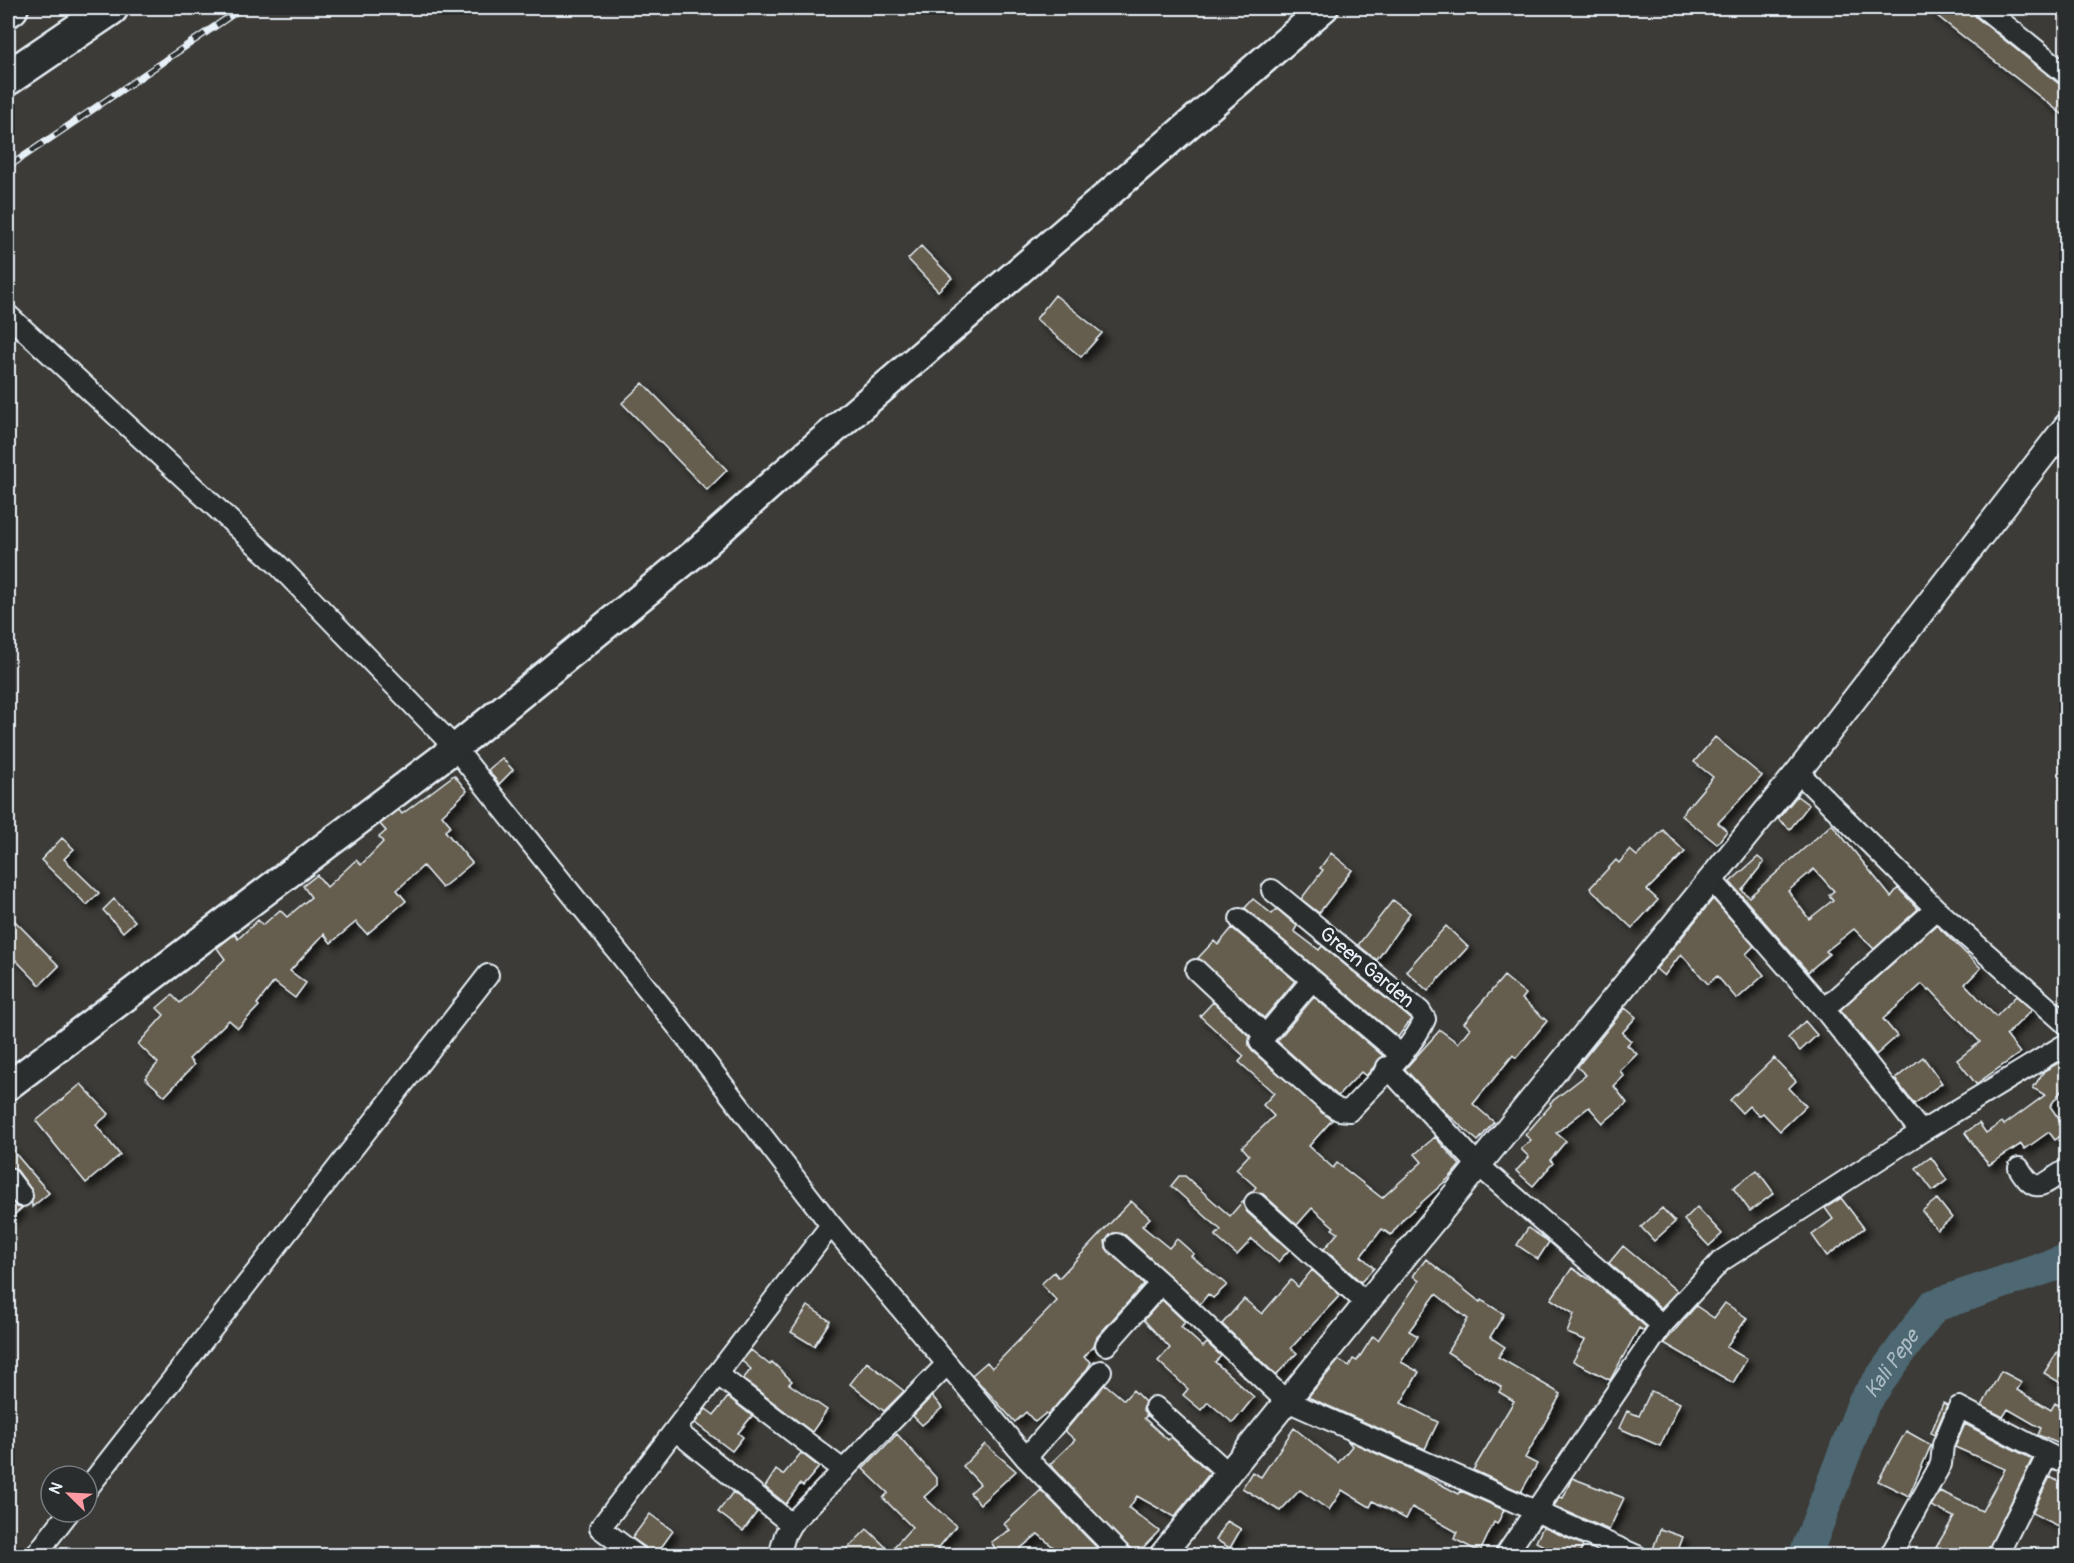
<svg xmlns="http://www.w3.org/2000/svg" width="2074" height="1563" viewBox="0 0 2074 1563" font-family="Pangolin,sans-serif">
<style>
.lines{fill:none;stroke-linecap:round;stroke-linejoin:round}
.river{stroke:#4d6772;stroke-width:33}
.building{fill:#655d4d;stroke:#e8f1f8;stroke-width:1.5;fill-rule:evenodd;filter:url(#shadow)}
.minor-casing{stroke:#e8f1f8;stroke-width:24}
.tertiary-casing{stroke:#e8f1f8;stroke-width:28}
.secondary-casing{stroke:#e8f1f8;stroke-width:32}
.motorway-casing{stroke:#e8f1f8;stroke-width:38}
.minor{stroke:#2a2d2e;stroke-width:20}
.tertiary{stroke:#2a2d2e;stroke-width:24}
.secondary{stroke:#2a2d2e;stroke-width:27}
.motorway{stroke:#2a2d2e;stroke-width:33}
.rail-casing{stroke:#e8f1f8;stroke-width:7}
.rail{stroke:#2a2d2e;stroke-width:4.5;stroke-dasharray:14;stroke-linecap:butt}
.labels{text-anchor:middle;dominant-baseline:central;stroke-width:5;stroke-linejoin:round;paint-order:stroke}
.street-label{font-size:20px;fill:#e8f1f8;stroke:#2a2d2e}
.water-label{font-size:21px;font-style:italic;fill:#aabac2;stroke:#2a2d2e}
</style>
<defs>
<filter id="shadow"><feDropShadow dx="5.5" dy="5.5" stdDeviation="3" flood-color="#0009"/></filter>
</defs>
<rect width="100%" height="100%" fill="#3c3b37"/>
<filter id="ink" filterUnits="userSpaceOnUse"><feTurbulence type="fractalNoise" baseFrequency=".0167" numOctaves="2"/><feDisplacementMap in="SourceGraphic" scale="12" xChannelSelector="R" yChannelSelector="G"/><feConvolveMatrix kernelMatrix="1 2 1 2 8 2 1 2 1" color-interpolation-filters="sRGB"/></filter>
<g filter="url(#ink)">
<g class="lines">
<path class="river" id="s1" d="M1805,1556L1864,1402L1933,1306L2060,1263H2066"/>
</g>
<path class="building" d="M1927,8H1972L1976,17L2058,83L2067,86V118Z
M921,246L952,278L938,291L908,259Z
M1055,295L1102,333L1081,357L1036,319Z
M643,383L727,470L707,490L622,403Z
M1715,737L1762,776L1718,823L1727,831L1717,844L1681,815L1713,777L1694,762Z
M502,758L513,770L499,784L488,770Z
M454,775L467,791L442,815L451,826L445,831L472,863L442,888L423,866L397,890L406,901L367,934L356,922L331,943L324,934L290,971L306,983L295,998L274,982L257,1004L259,1006L238,1028L229,1020L189,1059L194,1065L165,1096L145,1078L158,1063L138,1044L164,1015L157,1008L172,995L180,1003L225,959L217,948L235,934L238,939L258,920L263,925L280,910L287,917L311,897L303,886L317,875L327,887L356,860L361,865L383,842L379,837L386,831L380,824L399,810L402,814Z
M1797,796L1809,805L1790,829L1778,819Z
M1832,824L1891,897L1898,888L1918,909L1874,949L1854,929L1826,951L1829,954L1808,972L1730,882L1758,857L1764,862L1742,890L1749,897ZM1814,869L1834,891L1829,895L1833,900L1809,919L1788,891Z
M1663,830L1685,852L1647,890L1658,900L1632,928L1590,888L1616,860L1619,863L1630,850L1637,856Z
M62,838L74,849L64,859L99,893L87,905L41,860Z
M1331,853L1352,870L1319,913L1301,899L1323,870L1320,868Z
M114,899L135,921L123,932L103,910Z
M1253,899L1272,914L1277,909L1297,926L1294,931L1319,950L1322,946L1411,1019L1398,1037L1245,908Z
M1713,899L1754,946L1746,954L1764,975L1737,999L1717,976L1708,984L1681,954L1664,976L1656,969Z
M1393,900L1410,913L1377,960L1358,945Z
M8,914L59,966L40,985L8,952Z
M1936,925L1981,968L1965,984L1996,1017L2016,996L2032,1010L2006,1035L2020,1053L1976,1084L1957,1060L1980,1042L1930,989L1929,991L1922,984L1883,1019L1897,1036L1876,1055L1840,1010Z
M1446,926L1468,947L1428,991L1406,971Z
M1232,928L1295,981L1264,1018L1198,958L1214,941L1218,945Z
M1504,976L1526,994L1522,999L1547,1021L1516,1058L1513,1055L1473,1104L1494,1122L1478,1141L1442,1109L1405,1069L1440,1030L1458,1043L1470,1028L1464,1023Z
M1314,997L1383,1056L1366,1076L1361,1072L1338,1096L1277,1041Z
M1213,1002L1250,1037L1249,1045L1252,1051L1332,1120L1309,1146L1333,1168L1337,1163L1382,1198L1422,1162L1415,1154L1435,1137L1460,1165L1450,1177L1403,1219L1391,1235L1382,1229L1361,1256L1374,1268L1361,1282L1324,1249L1338,1233L1332,1229L1334,1227L1312,1208L1297,1225L1263,1194L1252,1192L1256,1187L1236,1169L1249,1155L1242,1147L1274,1116L1263,1105L1274,1093L1239,1062L1244,1056L1200,1016Z
M1625,1008L1636,1017L1622,1033L1631,1041L1627,1045L1637,1054L1620,1071L1624,1076L1614,1086L1627,1103L1603,1123L1589,1107L1556,1133L1566,1141L1550,1160L1553,1163L1533,1186L1516,1171L1529,1157L1521,1149L1531,1140L1525,1135L1551,1105L1550,1103L1586,1075L1577,1067Z
M1805,1021L1817,1035L1800,1051L1788,1038Z
M1923,1057L1942,1083L1914,1104L1895,1079Z
M1774,1058L1796,1081L1789,1088L1806,1106L1780,1131L1763,1113L1759,1116L1749,1106L1742,1113L1730,1100Z
M2067,1058V1083L2050,1106L2067,1131L2055,1140L2049,1132L2025,1149L2021,1144L1989,1165L1965,1133L1979,1123L1986,1133L2002,1122L2004,1125L2045,1095L2033,1088L2044,1071Z
M81,1084L109,1114L96,1125L120,1155L86,1183L36,1121Z
M8,1145L49,1193L32,1207L31,1189L17,1170L8,1166Z
M1931,1157L1947,1180L1933,1191L1916,1168Z
M1757,1170L1774,1193L1750,1211L1733,1188Z
M1179,1176H1185L1230,1216L1243,1201L1247,1212L1289,1250L1278,1262L1252,1239L1237,1255L1215,1236L1221,1230L1171,1186Z
M8,1197L17,1207L22,1208L8,1220Z
M1841,1198L1864,1228L1827,1256L1812,1235L1833,1219L1825,1208Z
M1937,1199L1952,1218L1937,1230L1922,1211Z
M1131,1201L1150,1218L1142,1226L1169,1248L1177,1239L1194,1254L1191,1256L1227,1285L1213,1298L1208,1294L1200,1304L1125,1235L1113,1233L1105,1241L1106,1248L1144,1284L1097,1337L1094,1345L1084,1357L1091,1362L1087,1369L1048,1415L1046,1413L1035,1422L1026,1412L1015,1422L972,1375L987,1362L992,1368L1057,1301L1041,1284L1054,1272L1059,1278Z
M1697,1207L1722,1234L1709,1246L1684,1220Z
M1662,1208L1675,1222L1654,1241L1641,1227Z
M1528,1228L1549,1242L1538,1259L1517,1245Z
M1623,1246L1677,1291L1661,1308L1609,1263Z
M1426,1259L1480,1302L1481,1300L1504,1314L1490,1337L1505,1347L1498,1357L1561,1394L1525,1458L1537,1464L1521,1492L1473,1470L1514,1401L1499,1392L1502,1387L1447,1352L1468,1319L1436,1294L1409,1331L1418,1336L1401,1362L1419,1372L1401,1403L1438,1422L1425,1449L1308,1397L1339,1360L1349,1366L1353,1359L1357,1361L1373,1336L1378,1340L1419,1281L1413,1276Z
M1572,1268L1594,1282L1646,1327L1644,1331L1639,1328L1610,1380L1573,1361L1585,1340L1567,1333L1574,1314L1551,1299Z
M1312,1270L1340,1295L1291,1348L1297,1353L1276,1375L1222,1324L1244,1299L1262,1314L1291,1280L1298,1287Z
M1162,1300L1185,1322L1181,1327L1203,1347L1207,1343L1221,1356L1215,1362L1254,1397L1233,1423L1208,1402L1201,1410L1183,1395L1188,1389L1158,1361L1170,1348L1144,1320Z
M1725,1303L1747,1318L1726,1347L1747,1359L1733,1383L1664,1343L1696,1306L1714,1318Z
M808,1306L830,1321L814,1346L791,1332Z
M2067,1337V1387L2044,1373Z
M751,1350L770,1365L772,1362L792,1381L789,1384L827,1410L812,1432L743,1379L751,1369L742,1361Z
M867,1362L904,1391L884,1411L850,1384Z
M2001,1371L2022,1382L2017,1390L2051,1410L2055,1403L2067,1410V1447L2038,1435L2041,1428L2008,1409L2003,1417L1982,1406Z
M1105,1384L1124,1400L1133,1390L1145,1402L1143,1410L1147,1416L1144,1418L1168,1440L1171,1437L1210,1473L1174,1517L1137,1496L1129,1508L1159,1531L1135,1556L1050,1464L1075,1440L1065,1431Z
M1651,1391L1680,1403L1660,1446L1619,1428L1627,1411L1639,1416Z
M932,1396L942,1408L922,1425L913,1416Z
M728,1397L752,1416L738,1433L743,1437L732,1451L695,1423L706,1409L714,1415Z
M1943,1403L1947,1405L1934,1435L1931,1433Z
M1965,1424L2032,1459L1985,1556H1931L1954,1517L1931,1506L1940,1491L1982,1511L2005,1469L1955,1447Z
M1294,1428L1338,1463L1352,1446L1347,1440L1415,1471L1459,1494L1461,1491L1504,1510L1497,1524L1494,1522L1480,1552L1454,1539L1457,1532L1412,1507L1406,1519L1373,1501L1370,1507L1342,1490L1329,1510L1300,1490L1280,1511L1242,1488L1252,1472L1261,1477Z
M1906,1431L1931,1445L1909,1496L1878,1481Z
M897,1434L937,1479V1485L924,1497L956,1526L932,1556H840L867,1529L890,1551L912,1527L883,1498L888,1493L863,1469Z
M985,1444L1016,1471L980,1504L970,1493L980,1484L963,1466Z
M801,1453L819,1467L803,1486L800,1484L786,1504L765,1487L776,1470L783,1475Z
M2050,1477L2067,1486V1530L2032,1513Z
M1572,1478L1624,1498L1609,1530L1554,1506L1560,1497L1563,1498Z
M1041,1490L1105,1556H1064L1038,1534L1011,1556H1000L991,1542L1010,1530L1004,1524Z
M733,1492L757,1512L743,1531L718,1512Z
M650,1514L673,1531L655,1556H649L645,1547L632,1538Z
M1227,1521L1241,1529L1230,1548L1216,1540Z
M1543,1527L1583,1545L1578,1556H1563L1536,1542Z
M1660,1529L1683,1537L1676,1556H1661L1652,1552Z"/>
<g class="lines">
<g class="minor-casing">
<path id="minor" d="M1984,8L2066,74
M8,315L278,565L455,748L689,1041L831,1225L1026,1458L1122,1556
M1798,772L1936,909L2066,1024
M1711,879L1824,1009L1921,1132
M1272,890L1420,1011L1425,1019C1412,1050 1372,1085 1349,1111L1339,1110L1329,1104L1260,1042L1312,980
M1240,919L1400,1054
M1196,970L1265,1035
M1824,1009L1936,909
M1387,1067L1477,1164L1662,1325
M2019,1168C2037,1197 2042,1184 2066,1170
M8,1178L22,1196
M1255,1203L1365,1302
M1117,1244L1161,1283
M1106,1345L1161,1283L1285,1400L1637,1556
M717,1374L844,1471
M1155,1407L1229,1474
M675,1430L791,1524L785,1535L779,1556
M1026,1458L1101,1371
M87,1489L488,975
M791,1524L946,1365
M35,1556L69,1512
M637,1556L600,1528L831,1225
M1505,1556L1662,1325L1721,1261L1921,1132L2066,1044
M1890,1556L1941,1464L1943,1445L1959,1407L2048,1454
M1997,1556L2048,1454L2066,1463"/>
</g>
<g class="tertiary-casing">
<path id="tertiary" d="M1161,1556L1798,772L2066,426"/>
</g>
<g class="secondary-casing">
<path id="secondary" d="M8,1086L455,748L695,553L776,480L1324,8"/>
</g>
<g class="motorway-casing">
<path id="motorway" d="M8,10L11,8
M8,78L111,8"/>
</g>
<use href="#minor" class="minor"/>
<use href="#tertiary" class="tertiary"/>
<use href="#secondary" class="secondary"/>
<use href="#motorway" class="motorway"/>
<g class="rail-casing">
<path id="rail" d="M8,167L242,8"/>
</g>
<use href="#rail" class="rail"/>
</g>
</g>
<g class="labels">
<g class="street-label">
<text transform="translate(1367 967) rotate(39)">Green Garden</text>
</g>
<g class="water-label">
<text stroke="none"><textPath href="#s1" startOffset="212">Kali Pepe</textPath></text>
</g>
</g>
<rect width="2074" height="1563" fill="none" stroke="#2a2d2e" stroke-width="30"/>
<rect x="15" y="15" width="2044" height="1533" fill="none" stroke="#e8f1f8" stroke-width="2" filter="url(#ink)"/>
<g transform="translate(69 1494) rotate(294)"><circle r="28" fill="#2a2d2e" stroke="#767b7f" stroke-width="1.5"/>
<path d="M0-4.5L10 22L0 15L-10 22Z" fill="#ff9aa2"/>
<text y="-9" font-size="16" font-weight="bold" text-anchor="middle" fill="#e8f1f8">N</text>
</g>
</svg>
